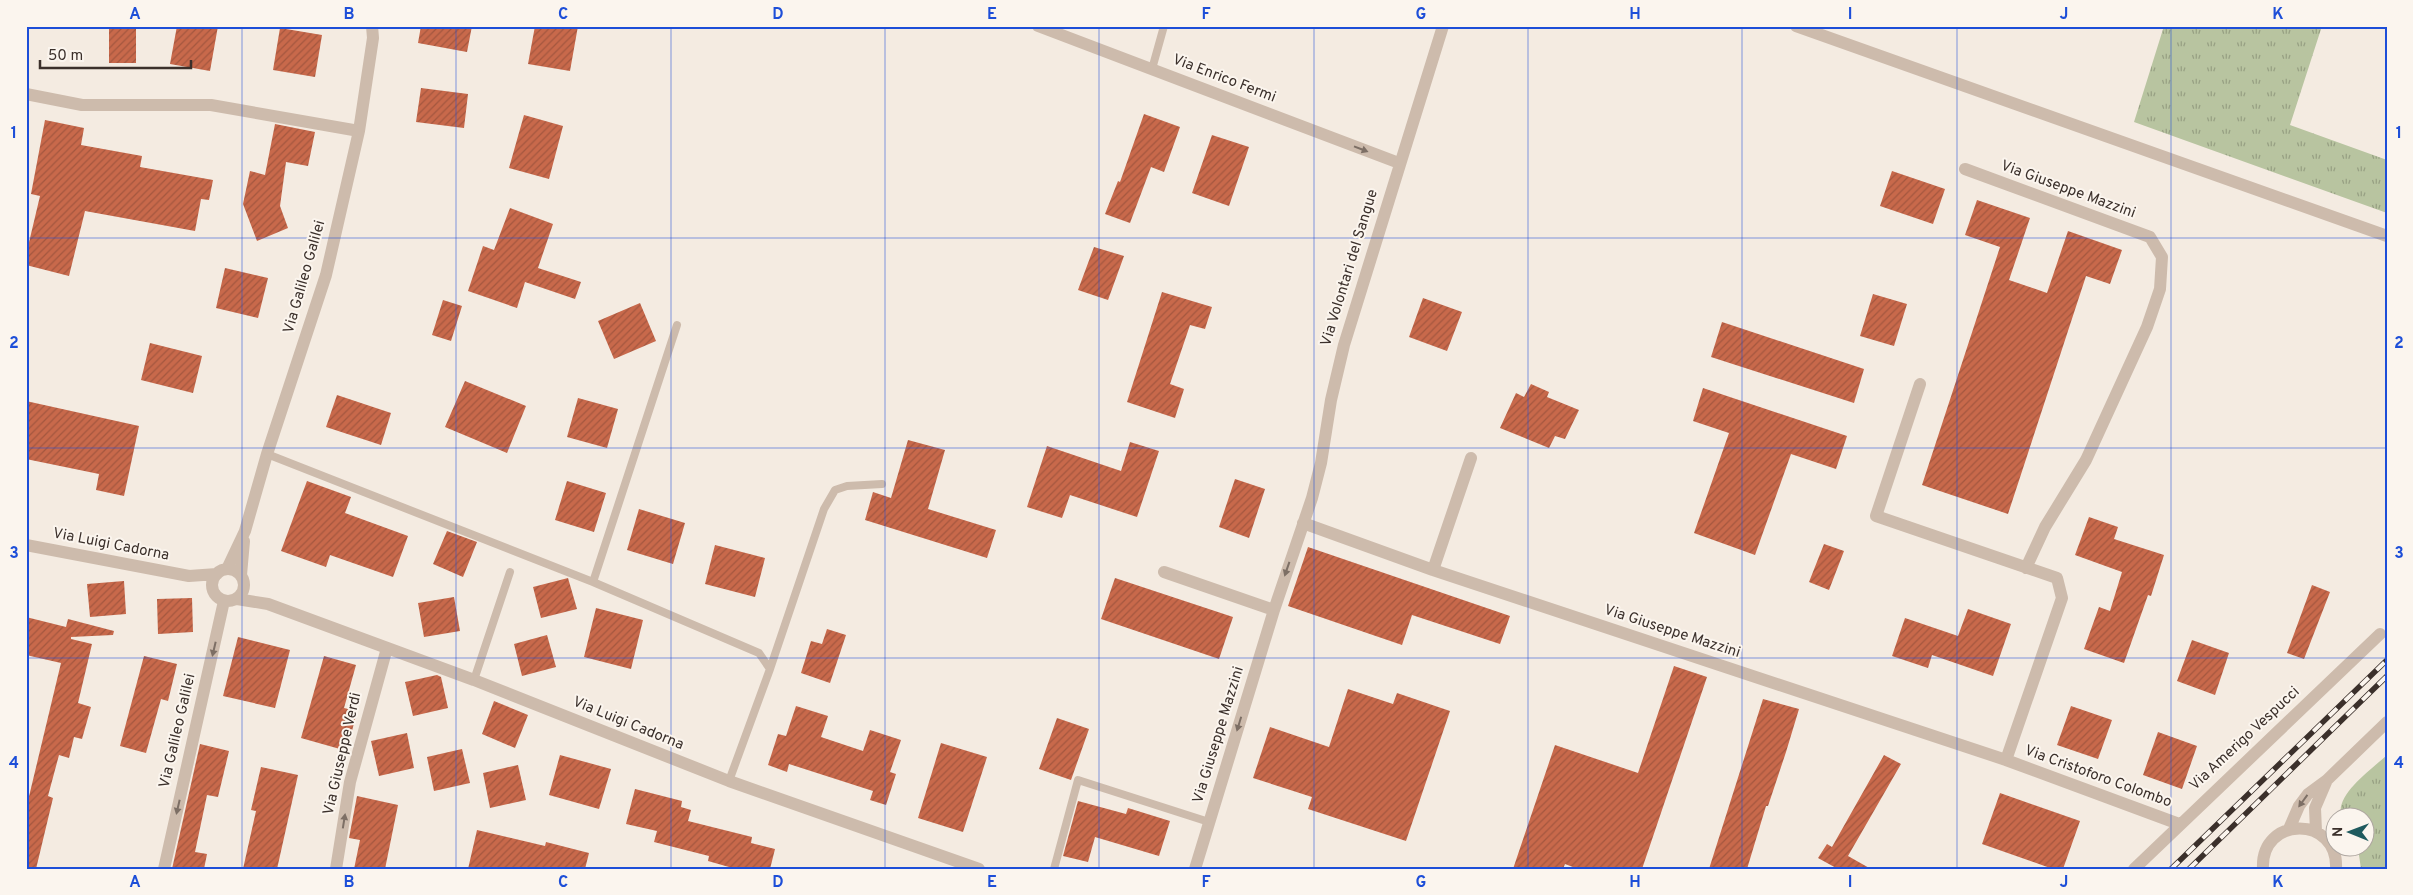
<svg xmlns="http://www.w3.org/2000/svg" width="2413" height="895" viewBox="0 0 2413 895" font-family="Overpass,sans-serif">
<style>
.grass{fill:url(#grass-tufts)}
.building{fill:url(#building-hatch)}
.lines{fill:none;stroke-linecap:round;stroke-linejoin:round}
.lane{stroke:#cdbbac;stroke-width:8}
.street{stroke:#cdbbac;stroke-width:12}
.rail-casing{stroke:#3b302b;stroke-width:5.5}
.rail{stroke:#fbf5ee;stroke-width:4;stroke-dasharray:11;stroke-linecap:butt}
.oneway{fill:#7d6f65}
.grid{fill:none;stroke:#1d4ed8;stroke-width:1;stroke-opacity:0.55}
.labels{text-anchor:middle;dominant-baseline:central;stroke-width:4;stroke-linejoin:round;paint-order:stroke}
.street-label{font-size:15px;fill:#3b302b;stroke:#fbf5ee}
.neatline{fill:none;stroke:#1d4ed8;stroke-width:2}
.grid-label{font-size:16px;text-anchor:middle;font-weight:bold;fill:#1d4ed8}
</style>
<defs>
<pattern id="grass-tufts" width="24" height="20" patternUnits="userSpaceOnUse" patternTransform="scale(1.25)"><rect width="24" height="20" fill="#b8c4a0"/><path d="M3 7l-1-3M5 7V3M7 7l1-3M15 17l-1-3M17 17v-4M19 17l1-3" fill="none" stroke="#97a083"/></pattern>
<pattern id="building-hatch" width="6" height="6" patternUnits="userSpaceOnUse" patternTransform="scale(1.25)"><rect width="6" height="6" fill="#c8694b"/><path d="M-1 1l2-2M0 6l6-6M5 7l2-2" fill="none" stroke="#a4573f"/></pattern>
</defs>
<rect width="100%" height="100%" fill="#f4ebe1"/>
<path class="grass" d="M2164,26H2322L2290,125L2387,160V213L2134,122Z
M2387,755V869H2361L2358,848H2366V818L2342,817C2333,796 2372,769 2387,755Z"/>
<path class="building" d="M109,26H136V63H109Z
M177,26H218L210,71L170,64Z
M421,26H472L467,52L418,43Z
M535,26H578L570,71L528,64Z
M280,28L322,35L315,77L273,70Z
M421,88L468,94L464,128L416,122Z
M1144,114L1180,127L1164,172L1151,167L1130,223L1105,214L1118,181L1120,182Z
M524,115L563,126L549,179L509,168Z
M45,120L84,128L81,145L142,156L140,167L213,180L209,200L201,199L195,231L85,211L69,276L26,265V255L40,196L31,194Z
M275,124L315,132L308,166L286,162L280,206L288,228L257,241L243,204L250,171L265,175Z
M1212,135L1249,147L1229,206L1192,193Z
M1892,171L1945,189L1933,224L1880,206Z
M1977,200L2030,218L2009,280L2047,293L2068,231L2122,250L2110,284L2086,276L2008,514L1922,485L2000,247L1965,235Z
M510,208L553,224L538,268L581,282L575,299L525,282L517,308L468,291L483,246L494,250Z
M1094,247L1124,256L1108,300L1078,290Z
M225,268L268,278L258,318L216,308Z
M1162,292L1212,307L1205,329L1190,325L1170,384L1184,389L1175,418L1127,402Z
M1873,294L1907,304L1894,346L1860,336Z
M1423,298L1462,312L1447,351L1409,337Z
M443,300L462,306L451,341L432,335Z
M640,303L656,341L614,359L598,321Z
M1722,322L1864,369L1854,403L1711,357Z
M150,343L202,356L193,393L141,380Z
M465,381L526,406L507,453L445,427Z
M1531,384L1549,392L1547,397L1579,410L1565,439L1555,436L1549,448L1500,428L1516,393L1524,397Z
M1703,388L1847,436L1836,469L1791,454L1755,555L1694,533L1729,433L1693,421Z
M337,395L391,413L381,445L326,427Z
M578,398L618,409L607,448L567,437Z
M26,401L139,426L124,496L96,490L99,474L26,459Z
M908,440L945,450L928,509L996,530L987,558L865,520L873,492L891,498Z
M1130,442L1159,451L1137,517L1070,495L1062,518L1027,507L1047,446L1121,471Z
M1235,479L1265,489L1249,538L1219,527Z
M307,481L351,497L345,513L408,536L393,577L330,555L326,567L281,551Z
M567,481L606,493L594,532L555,520Z
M639,509L685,523L673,564L627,550Z
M2089,517L2118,527L2114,539L2164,555L2151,596L2148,595L2124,663L2084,649L2099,607L2110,611L2122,572L2075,555Z
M447,531L477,542L463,577L433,564Z
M1824,544L1844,551L1829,590L1809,582Z
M715,545L765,558L755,597L705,584Z
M1308,547L1510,616L1500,644L1412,615L1402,645L1288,606Z
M568,578L577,609L541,618L533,587Z
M1115,578L1233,617L1219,659L1101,619Z
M124,581L126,614L90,617L87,584Z
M2312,585L2330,592L2304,659L2287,653Z
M454,597L460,631L424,637L418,603Z
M192,598L193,632L158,634L157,599Z
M596,608L643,620L631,669L584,657Z
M1968,609L2011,624L1993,676L1932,655L1928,668L1892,656L1905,618L1958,636Z
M26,617L66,627L68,619L114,631L113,635L71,637V639L92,644L78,703L91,707L82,739L74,737L69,758L59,755L48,796L53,798L36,869H26V809L61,663L26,655Z
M827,629L846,635L830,683L801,673L811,641L822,644Z
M547,635L556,667L522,676L514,644Z
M238,637L290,650L275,708L223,696Z
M2192,640L2229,653L2215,695L2177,681Z
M144,656L177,664L168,701L161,699L146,753L120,746Z
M324,656L356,665L344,708L357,711L347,751L301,738Z
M1674,666L1707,677L1642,869H1578L1565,864L1563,869H1513L1555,745L1638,773Z
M437,675L441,677L448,708L413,716L405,682Z
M1348,689L1393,704L1397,693L1450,711L1406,841L1308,809L1312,797L1253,778L1270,727L1329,747Z
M1763,699L1799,709L1786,752L1768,806H1766L1747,869H1709Z
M494,701L528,715L515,748L482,734Z
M796,706L828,716L821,737L863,751L870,730L901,740L890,772L896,774L886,805L870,800L873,791L789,764L787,772L768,765L778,734L786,736Z
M2071,706L2112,720L2098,759L2057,745Z
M1057,718L1089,729L1071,780L1039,769Z
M2158,732L2197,746L2182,789L2143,775Z
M407,733L414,768L379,776L371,741Z
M941,743L987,757L963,832L918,818Z
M200,744L229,751L218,797L207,795L195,852L207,854L204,869H172Z
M462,749L470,783L434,791L427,757Z
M560,755L611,769L599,809L549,795Z
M1884,755L1901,764L1848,856L1871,869H1838L1818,858L1827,844L1832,847Z
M518,765L526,800L490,808L483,773Z
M261,767L298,775L277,869H243L256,811L251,810Z
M635,789L682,801L681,807L691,810L688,821L752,837L751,843L775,849L770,869H736L708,861L709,856L654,842L657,831L626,824Z
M2000,793L2080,821L2063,869H2053L1982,844Z
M357,796L398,805L385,869H354L360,840L349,838Z
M1078,801L1126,814L1128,808L1170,821L1159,856L1095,837L1088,862L1063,856Z
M477,830L545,846L546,842L589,853L585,869H468Z"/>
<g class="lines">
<path class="lane" d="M1152,69L1164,26
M267,454L593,582L759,653L770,669L729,781
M593,582L677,325
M770,669L824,509L835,490L847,486L882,484
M474,680L510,572
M1054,869L1078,780L1209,822"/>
<path class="street" d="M1038,26L1399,163
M1796,26L2387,236
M26,94L82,105H211L359,131
M1965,169L2150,237L2162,257L2160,289L2147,327L2086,460L2045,527L2026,568
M1920,384L1876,516L2057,578L2062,598L2006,760
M1303,523L1433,570L2006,760L2179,824
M26,545L189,576L217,574
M227,569L245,531L267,454L326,275L359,131L373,38L372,26
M212 585a16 16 0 1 1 32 0a16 16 0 1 1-32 0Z
M1433,570L1471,458
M1164,572L1274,610
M241,575L244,541
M237,599L268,604L474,680L729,781L979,869
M2289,829L2299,806L2308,794L2327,780L2387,722
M2316,831L2315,808L2327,780
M164,869L224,601
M336,869L350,782L387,648
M1195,869L1274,610L1312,498L1321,463L1331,400L1344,345L1443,26
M2134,869L2380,634
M2263,869C2260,815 2339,815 2336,869"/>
<g class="rail-casing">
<path id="rail" d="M2171,869L2387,660
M2189,869L2387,676"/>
</g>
<use href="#rail" class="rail"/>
</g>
<defs><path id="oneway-solid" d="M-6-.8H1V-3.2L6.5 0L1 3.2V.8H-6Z" transform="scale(1.25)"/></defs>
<g class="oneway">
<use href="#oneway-solid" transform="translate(1361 149) rotate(21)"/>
<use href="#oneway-solid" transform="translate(1287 569) rotate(109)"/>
<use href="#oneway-solid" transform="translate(214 649) rotate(103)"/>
<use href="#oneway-solid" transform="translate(1239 724) rotate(107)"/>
<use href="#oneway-solid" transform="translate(2303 801) rotate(126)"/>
<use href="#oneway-solid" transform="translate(178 807) rotate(103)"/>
<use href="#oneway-solid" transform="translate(344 821) rotate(-81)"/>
</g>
<path class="grid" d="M242,26V869M456,26V869M671,26V869M885,26V869M1099,26V869M1314,26V869M1528,26V869M1742,26V869M1957,26V869M2171,26V869M26,238H2387M26,448H2387M26,658H2387"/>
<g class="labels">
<g class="street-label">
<text transform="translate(1224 79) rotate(21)">Via Enrico Fermi</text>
<text transform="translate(2068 190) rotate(20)">Via Giuseppe Mazzini</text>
<text transform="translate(1350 268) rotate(-73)">Via Volontari del Sangue</text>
<text transform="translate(305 277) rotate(-74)">Via Galileo Galilei</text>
<text transform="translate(111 545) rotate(11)">Via Luigi Cadorna</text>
<text transform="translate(1672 632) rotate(18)">Via Giuseppe Mazzini</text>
<text transform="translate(628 724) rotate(22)">Via Luigi Cadorna</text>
<text transform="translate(178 731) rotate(-77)">Via Galileo Galilei</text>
<text transform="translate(1219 735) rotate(-73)">Via Giuseppe Mazzini</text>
<text transform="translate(2245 739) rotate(-43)">Via Amerigo Vespucci</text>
<text transform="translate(343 754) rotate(-77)">Via Giuseppe Verdi</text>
<text transform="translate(2098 777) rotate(20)">Via Cristoforo Colombo</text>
</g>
</g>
<rect width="2413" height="895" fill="none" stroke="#fbf5ee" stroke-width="55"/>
<g transform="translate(2350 832) rotate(271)"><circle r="24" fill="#fbf5ee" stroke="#aea6a0"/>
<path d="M0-4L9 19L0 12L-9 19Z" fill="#1f5a5e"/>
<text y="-8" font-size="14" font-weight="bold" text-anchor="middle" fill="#3b302b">N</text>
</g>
<path d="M40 60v8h151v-8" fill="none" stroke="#3b302b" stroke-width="2.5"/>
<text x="48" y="60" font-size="15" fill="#3b302b" stroke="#fbf5ee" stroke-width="4" paint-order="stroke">50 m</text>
<rect x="28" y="28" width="2358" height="840" class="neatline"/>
<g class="grid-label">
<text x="135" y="19">A</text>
<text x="349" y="19">B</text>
<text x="563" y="19">C</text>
<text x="778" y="19">D</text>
<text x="992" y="19">E</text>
<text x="1206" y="19">F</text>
<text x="1421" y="19">G</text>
<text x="1635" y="19">H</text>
<text x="1850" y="19">I</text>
<text x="2064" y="19">J</text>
<text x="2278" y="19">K</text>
<text x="14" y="138">1</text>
<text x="2399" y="138">1</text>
<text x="14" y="348">2</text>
<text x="2399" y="348">2</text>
<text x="14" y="558">3</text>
<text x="2399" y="558">3</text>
<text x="14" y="768">4</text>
<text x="2399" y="768">4</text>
<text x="135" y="887">A</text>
<text x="349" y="887">B</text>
<text x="563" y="887">C</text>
<text x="778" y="887">D</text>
<text x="992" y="887">E</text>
<text x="1206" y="887">F</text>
<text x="1421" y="887">G</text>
<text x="1635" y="887">H</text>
<text x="1850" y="887">I</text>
<text x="2064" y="887">J</text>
<text x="2278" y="887">K</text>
</g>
</svg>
